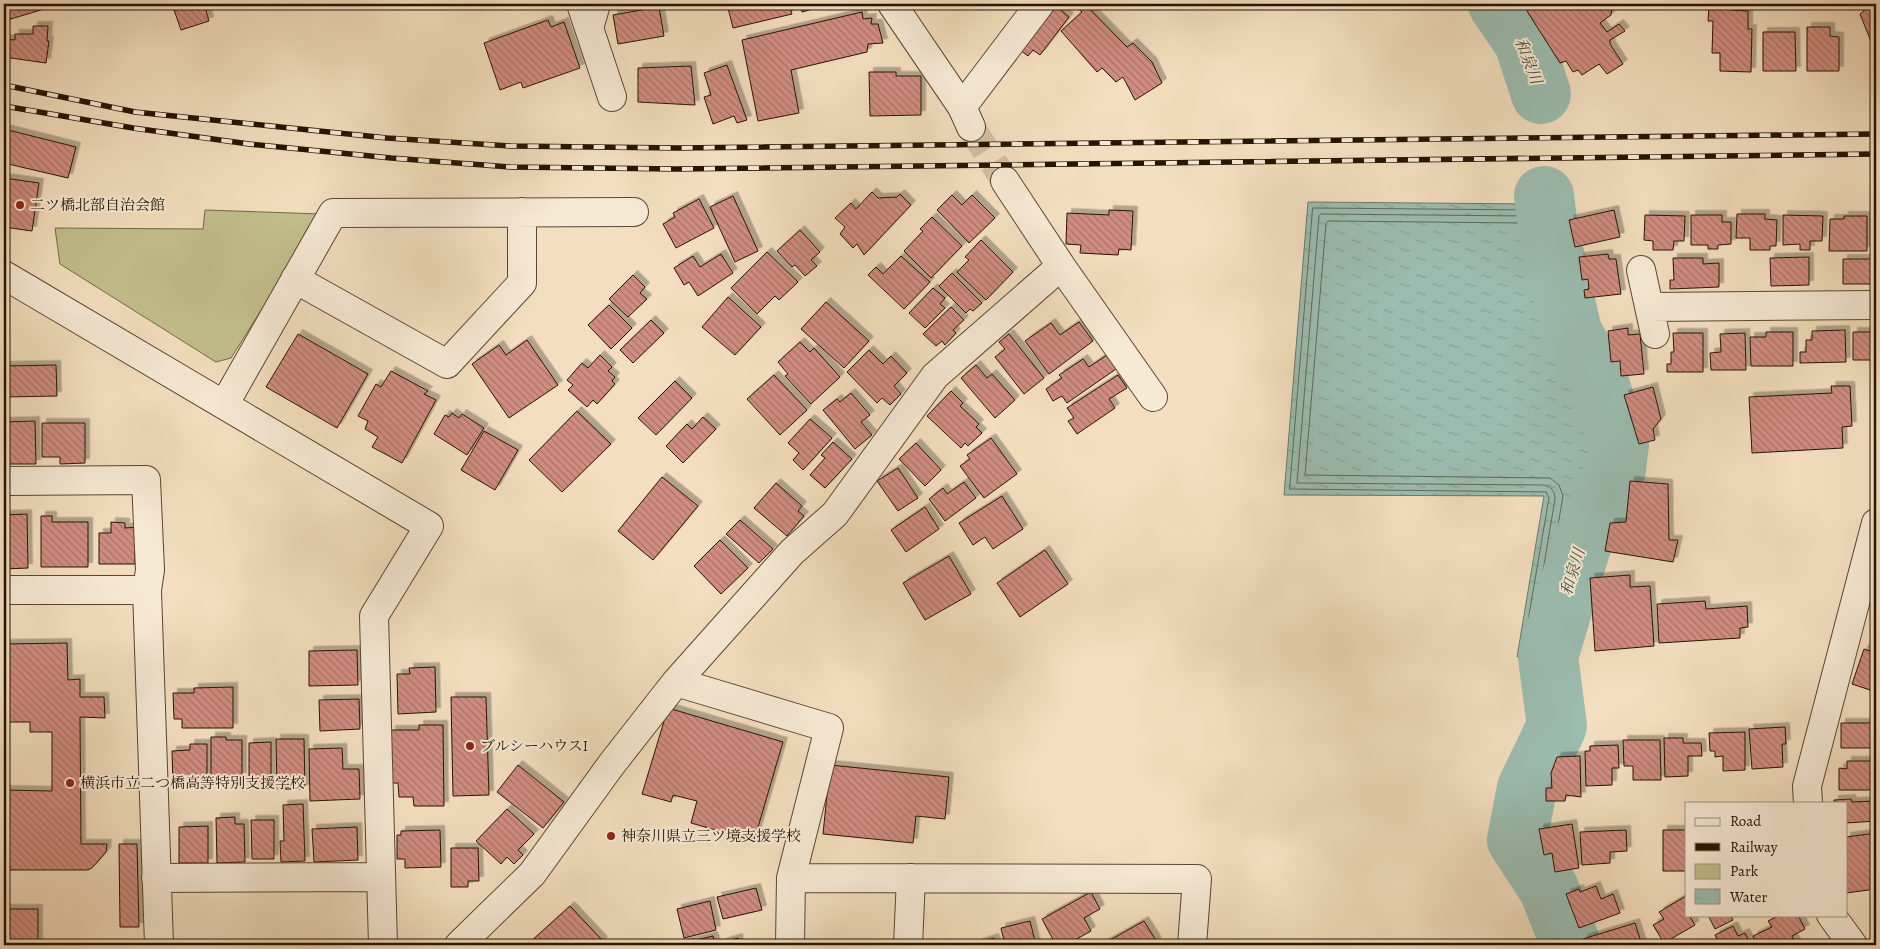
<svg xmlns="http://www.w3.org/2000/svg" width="1880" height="949" viewBox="0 0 1880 949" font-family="Alegreya,'Noto Serif JP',serif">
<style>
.green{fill:#c2c08d;stroke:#746a48}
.water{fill:url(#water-ripples);stroke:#6c796b}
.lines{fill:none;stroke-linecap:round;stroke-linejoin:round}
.shore{stroke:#60685a;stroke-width:1}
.river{stroke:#9bbdb1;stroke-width:60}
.building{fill:url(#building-back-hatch);stroke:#261302;filter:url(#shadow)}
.minor-tunnel{stroke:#d4c0a3;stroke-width:28;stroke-dasharray:28 14;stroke-linecap:butt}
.minor-casing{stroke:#594631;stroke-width:30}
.minor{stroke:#f7ead5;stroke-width:28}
.rail-casing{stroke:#261302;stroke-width:5.5}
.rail{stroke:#f7ead5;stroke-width:4;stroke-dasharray:11;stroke-linecap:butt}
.poi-dot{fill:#8f2418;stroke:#f7ead5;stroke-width:2}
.labels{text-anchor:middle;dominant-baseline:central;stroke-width:4;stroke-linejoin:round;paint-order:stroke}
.poi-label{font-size:15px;fill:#261302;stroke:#f7ead5;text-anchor:start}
.water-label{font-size:16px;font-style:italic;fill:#4f4e3f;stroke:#f7ead5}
</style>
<defs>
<pattern id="water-ripples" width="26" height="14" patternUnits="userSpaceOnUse" patternTransform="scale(1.25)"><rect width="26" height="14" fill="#9bbdb1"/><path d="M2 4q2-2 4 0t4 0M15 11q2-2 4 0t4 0" fill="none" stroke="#85a297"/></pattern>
<pattern id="building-back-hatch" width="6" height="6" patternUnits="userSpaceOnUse" patternTransform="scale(1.25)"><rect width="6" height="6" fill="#d28d82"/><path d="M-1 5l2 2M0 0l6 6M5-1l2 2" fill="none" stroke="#aa7268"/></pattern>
<filter id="shadow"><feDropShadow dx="4.5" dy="-4.5" stdDeviation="0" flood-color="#0004"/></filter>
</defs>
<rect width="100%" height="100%" fill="#f3dfbf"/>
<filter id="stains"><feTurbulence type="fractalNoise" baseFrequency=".004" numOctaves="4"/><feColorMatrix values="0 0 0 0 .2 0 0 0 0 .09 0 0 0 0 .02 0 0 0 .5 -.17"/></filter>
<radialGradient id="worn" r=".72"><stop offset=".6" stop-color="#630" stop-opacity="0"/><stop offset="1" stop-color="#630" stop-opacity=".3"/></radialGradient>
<path class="green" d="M205,210L322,214L231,358L216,362L60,264L55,228L203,229Z"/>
<path class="water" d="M1308,202L1535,204L1604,417L1612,466L1599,510L1581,546L1548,657H1517L1544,496L1284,495Z"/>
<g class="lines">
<path class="shore" d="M1313,208L1532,210L1599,418L1607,465L1594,508L1576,544L1544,652H1526L1523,650L1549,498L1546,492L1290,489Z
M1321,214L1527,216L1593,420L1601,465L1588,505L1570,542L1539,645L1533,646L1531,643L1555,499C1555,491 1551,486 1543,485L1297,483L1319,216Z
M1328,221L1522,223L1586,421L1593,464L1581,503L1564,538L1557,557H1555L1553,555L1563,496L1559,485L1550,478L1305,475L1326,224Z"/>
<path class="river" d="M1498,4L1524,42L1541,94
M1544,196L1548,228L1572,332L1597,377L1619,444L1616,469L1581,546L1548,657L1557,726L1527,788L1517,840L1549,889L1571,945"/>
</g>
<path class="building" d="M4,4H39L41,10L4,21Z
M172,4H204L209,21L181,30Z
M727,4H789L792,14L733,28Z
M800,4H830L802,12Z
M1076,4H1087L1086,5L1127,47L1133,43L1152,62L1162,83L1135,100L1123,77L1116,82L1102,68L1097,72L1061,31L1082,12L1074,5Z
M1537,4H1610L1612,7L1611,15L1600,23L1607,32L1619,24L1625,31L1610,40V44L1623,64L1607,74L1599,64L1582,75L1578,70L1573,72L1566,61L1560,63L1527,11Z
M1862,4H1876V54L1860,14L1864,11Z
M1055,5L1069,17L1040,55L1033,50L1028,56L1020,50Z
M1709,6H1731V10L1748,11V29H1752L1751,72L1720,71V53H1712L1713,21H1708Z
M659,7L664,36L618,44L613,15Z
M862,12L863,19L872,18L871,24H878L883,43L868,44L867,52L791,70L799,113L758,121L742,40Z
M548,20L551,27L564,22L580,68L523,88L521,82L500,90L484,43Z
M33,26H48L47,41H49L46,63L4,57V39L15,40V34H33Z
M1807,27H1830V36L1839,37V71H1807Z
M1763,32H1795L1796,71H1763Z
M727,65L747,120L737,123L734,116L713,124L704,97L711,95L704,73Z
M691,66L695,105L638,102V68Z
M869,72H896V76H921V115L870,116Z
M4,129L76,147L68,178L4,163Z
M4,178L39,183L32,231L4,227Z
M872,192L878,198L897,197L900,194L911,205L864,255L857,244L853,248L840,234L845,227L835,218L851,203L856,209Z
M952,195L962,205L972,195L995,218L969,243L937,210Z
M733,196L758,251L735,262L710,207Z
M699,199L714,228L676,248L663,224L675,217L673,213Z
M1109,210L1133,211L1131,250L1119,249L1118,255L1080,253L1081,245L1066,244L1067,213L1109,215Z
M1614,210L1620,237L1575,247L1569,220Z
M1876,213V251H1875Z
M1737,214H1765V219L1777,220L1776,246H1770V250H1750V238H1736Z
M1645,215L1685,216L1684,241H1674L1673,250H1653V241L1644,240Z
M1691,215H1722V222H1731V244L1718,245V249H1708V245H1691Z
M1783,215L1823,216L1822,241H1810V250H1800V244L1783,245Z
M1844,216H1867V251H1829L1830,219H1844Z
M932,217L962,246L931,278L904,251L923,231L920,229Z
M800,230L820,252L811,260L817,266L805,276L795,265L792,267L777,251Z
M981,240L1013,272L986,300L957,272L969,260L965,257Z
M767,252L798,282L779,300L775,296L757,314L731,288Z
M721,254L733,273L698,296L689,282L684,285L674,268L693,256L700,267Z
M1608,254L1609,259H1616L1621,294L1585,298L1584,290L1589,289L1588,279L1582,280L1579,257Z
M901,256L930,282L904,309L868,275L876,267L883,274Z
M1809,257V285L1771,286L1770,258Z
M1673,258H1703V264L1719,263V287L1670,289V280H1674Z
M1843,259H1876V284H1843Z
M952,273L982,303L973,311L970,309L966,313L939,286Z
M633,275L645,287L640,293L647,299L628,317L609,299Z
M933,288L945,298L940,304L945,308L925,328L909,313Z
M728,297L761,327L735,355L702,327Z
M826,302L869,341L844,368L801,329Z
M609,305L632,328L611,349L588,325Z
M951,307L964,320L953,330L956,333L945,345L942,341L936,346L923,334Z
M651,320L664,333L633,363L620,350Z
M1079,322L1093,341L1049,374L1025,341L1051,323L1060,335Z
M1628,328V335L1640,334L1644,374L1621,376L1620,361L1611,362L1608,331Z
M1845,330L1846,362L1800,363V352H1806V340H1812V331Z
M1766,332H1793V366H1751L1750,337H1766Z
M1853,332H1876V360H1853Z
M1673,333H1703V372H1667V364H1671V352H1674Z
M1745,333L1746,370H1711L1710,353L1721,352L1720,334Z
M298,334L368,374L337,428L266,387Z
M1009,334L1044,378L1024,394L995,357L1005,349L999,342Z
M527,340L558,385L509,418L472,364L499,345L506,355Z
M800,342L810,352L814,348L840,377L811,404L785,376L788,374L778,362Z
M869,350L883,364L891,356L907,373L894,386L901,394L890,405L882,398L877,403L847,372Z
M600,355L612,367L608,371L615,377L612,381L615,384L597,404L593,400L587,407L568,390L573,385L567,380L582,363L588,368Z
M1107,355L1116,369L1067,403L1062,396L1053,401L1046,389L1062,378L1059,375L1083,359L1089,367Z
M56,365L57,396L4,397V366Z
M976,365L987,378L992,374L1015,400L995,418L961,378Z
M391,371L428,391L424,394L436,400L402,463L372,447L378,437L365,429L368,421L358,416L376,384L381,387Z
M774,375L807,410L780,435L747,399Z
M1118,375L1127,388L1109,399L1115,408L1077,434L1068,421L1074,418L1067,408Z
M675,381L692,398L656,435L638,418Z
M1831,386H1850L1852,426L1842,427L1843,448L1752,453L1749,397L1832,393Z
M1653,387L1661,419L1653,429L1655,440L1639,444L1624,395Z
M951,391L963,403L960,406L979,424L976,427L982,433L968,446L965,443L961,448L927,416Z
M851,393L870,415L861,422L872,435L855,449L823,410L837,399L840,402Z
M577,411L611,444L562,492L529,460Z
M452,413L459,418L462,414L484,428L467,455L434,434L445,415L449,417Z
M703,417L716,429L683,463L666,446L687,424L692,429Z
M810,419L832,438L803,470L793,460L799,453L788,443Z
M35,421L36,464H4V422Z
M42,423H85V463L60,464V457H42Z
M484,431L518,450L495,490L461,470Z
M991,438L1017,474L984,498L960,466L970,459L967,455Z
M833,442L852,459L825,488L810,475L825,458L821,455Z
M916,443L941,470L925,486L899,459Z
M898,468L918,498L898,511L877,481Z
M662,477L698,506L653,560L618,531Z
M1630,481L1668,484L1669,540H1678L1673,562L1605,551L1610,523L1626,522Z
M964,482L976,498L945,521L929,499L943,488L947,494Z
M776,483L802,506L798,511L804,516L787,536L754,508Z
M1002,496L1023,529L993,549L985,537L973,545L959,523Z
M925,507L939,529L906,552L891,530Z
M27,514L28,568L4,569V515Z
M41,516H52V522H88V567H41Z
M740,520L773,549L759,563L726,534Z
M111,522L125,523V528L140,527V547H135V564H99V533H111Z
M720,540L748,568L721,594L694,566Z
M1045,550L1068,584L1020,617L997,583Z
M949,556L971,594L925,620L903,583Z
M1630,575V587L1650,586L1654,646L1595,651L1590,578Z
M1705,601L1706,609L1747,606L1748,627L1740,628V638L1659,643L1657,604Z
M67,643L68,680L80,679V697H104L105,718L80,717L81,844H107L106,852L92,868L88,870H4V790L52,791V732H30V722H4V644Z
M1864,649L1876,653V692L1852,684Z
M357,650L358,685L309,686V651Z
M435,667L436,712L398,714L397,674H410L409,668Z
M233,687V728H182V719H174L173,693H194V688Z
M451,697H486L489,795L453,796Z
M359,699L360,729L320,731L319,700Z
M668,708L783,742L754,841L691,823L697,801L673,795L671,802L642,794Z
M1841,723H1876V748H1841Z
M419,725H443L444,806H414L413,797H399L398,783H392L391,730H419Z
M1785,727L1786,744H1782L1783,767L1752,769L1749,729Z
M1745,732V770L1723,771V756L1715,757V751H1710L1709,733Z
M211,737H226V740H242V777H211Z
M1664,738H1683V743H1701L1702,756H1688V776L1665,777Z
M276,739H304L305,789H277Z
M1623,740H1660L1661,780H1633V766H1624Z
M271,742V782H249V743Z
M190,744H207V788H173L172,751L190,750Z
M1618,745L1619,768H1612V785L1586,786L1585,751H1590V746Z
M342,748L343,769H359L360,799L310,801L309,749Z
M1580,756L1581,797L1566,795L1565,801H1546V788H1552L1551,773L1557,757Z
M1847,761H1876V790H1839V768L1847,769Z
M518,765L564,802L543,828L497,792Z
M830,765L949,777L945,819L916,816L913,843L823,834Z
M1851,799L1852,802L1876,801V821L1846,823V803H1834V800Z
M303,804L305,861L281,862L280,841H284L283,805Z
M507,809L534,834L518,850L523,855L514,864L507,857L501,864L476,841Z
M235,817V824H244L245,862L217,863L216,818Z
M251,820H274V859H252Z
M1572,824L1579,868L1555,872L1552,853L1544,855L1539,829Z
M208,826V863H179V827Z
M357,827L358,860L314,862L312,829Z
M440,830L441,867L405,868V859H397V835H401V831Z
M1626,830L1627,851L1610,852V863L1582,865L1580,832Z
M1663,830H1686V871H1663Z
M1876,833V889L1846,893V837Z
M119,844H137L139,927H120Z
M451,848H478L479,881H468V887H451Z
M1596,886L1601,899L1613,894L1620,913L1579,928L1566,894L1579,889L1580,892Z
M756,888L762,910L723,919L717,897Z
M1091,892L1100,909L1084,918L1091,931L1066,945H1056L1042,919Z
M1686,896V915H1693L1690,917L1695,925L1664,943L1653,925L1664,919L1659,912Z
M710,901L716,930L684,938L677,909Z
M570,906L603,941L599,945H527Z
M4,909H38V945H4Z
M1708,915H1730L1733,920L1715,929Z
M1780,915H1798L1805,929L1792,936L1797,945H1757L1753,936L1772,927L1768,921Z
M1030,921L1036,945H1005L1001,928Z
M1144,921L1157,942L1151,945H1101Z
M1635,923L1642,945H1584L1583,939Z
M1733,926L1738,936L1745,933L1751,945H1720L1715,935Z
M713,936L716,945H685L684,943Z
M738,938L739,945H721V943Z
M994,938L997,945H979L978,943Z"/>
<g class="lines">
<path class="minor-tunnel" d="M971,127L1005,181"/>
<g class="minor-casing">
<path id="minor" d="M581,4L589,28L596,4
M892,4L962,107L971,127
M589,28L612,97
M962,107L1040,4
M1005,181L1061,266L1153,397
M1641,270L1655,334
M4,275L429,526L374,616L383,945
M295,279L447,364L522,283V212
M1649,307L1876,305
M224,405L333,213L634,212
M4,481L146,480L150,570L147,590
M4,590H147L159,945
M676,682L829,728L791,878L790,945
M1808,803L1807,786L1876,523
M156,878L380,877
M791,878L1197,879L1192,945
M1831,915L1853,945
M459,945L532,874L611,765L676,682L792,552L835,514L935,376L1061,266
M908,945L911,878"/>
</g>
<use href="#minor" class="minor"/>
<g class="rail-casing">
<path id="rail" d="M4,85L135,112L387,138L511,146L678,148L1876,134
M4,106L133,128L249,144L391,158L510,167L676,169L1876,154"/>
</g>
<use href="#rail" class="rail"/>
</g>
<g class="poi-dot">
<circle cx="20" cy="205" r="5"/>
<circle cx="470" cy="746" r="5"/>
<circle cx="70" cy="783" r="5"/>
<circle cx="611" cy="836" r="5"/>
</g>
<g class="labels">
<g class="poi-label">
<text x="30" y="205">二ツ橋北部自治会館</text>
<text x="480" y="746">ブルシーハウスI</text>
<text x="80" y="783">横浜市立二つ橋高等特別支援学校</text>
<text x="621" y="836">神奈川県立三ツ境支援学校</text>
</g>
<g class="water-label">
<text transform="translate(1528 61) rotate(69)">和泉川</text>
<text transform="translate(1573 572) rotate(-73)">和泉川</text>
</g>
</g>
<rect width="1880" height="949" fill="none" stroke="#f3dfbf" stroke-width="20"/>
<rect x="5" y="5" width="1870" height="939" fill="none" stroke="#261302" stroke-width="2.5"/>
<rect x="10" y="10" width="1860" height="929" fill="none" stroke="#261302"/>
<rect x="1685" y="802" width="162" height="115" fill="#f7ead5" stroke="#a39481"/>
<rect x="1695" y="818" width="25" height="8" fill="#f7ead5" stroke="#a39481"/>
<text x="1730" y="826" font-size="15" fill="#261302">Road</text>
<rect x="1695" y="843" width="25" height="8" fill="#261302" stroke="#a39481"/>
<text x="1730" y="852" font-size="15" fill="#261302">Railway</text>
<rect x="1695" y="864" width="25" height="15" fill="#c2c08d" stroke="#a39481"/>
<text x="1730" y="876" font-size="15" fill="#261302">Park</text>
<rect x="1695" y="889" width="25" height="15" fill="url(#water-ripples)" stroke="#a39481"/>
<text x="1730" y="902" font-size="15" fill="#261302">Water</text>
<rect width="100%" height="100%" filter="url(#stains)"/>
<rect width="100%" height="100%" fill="url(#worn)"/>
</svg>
